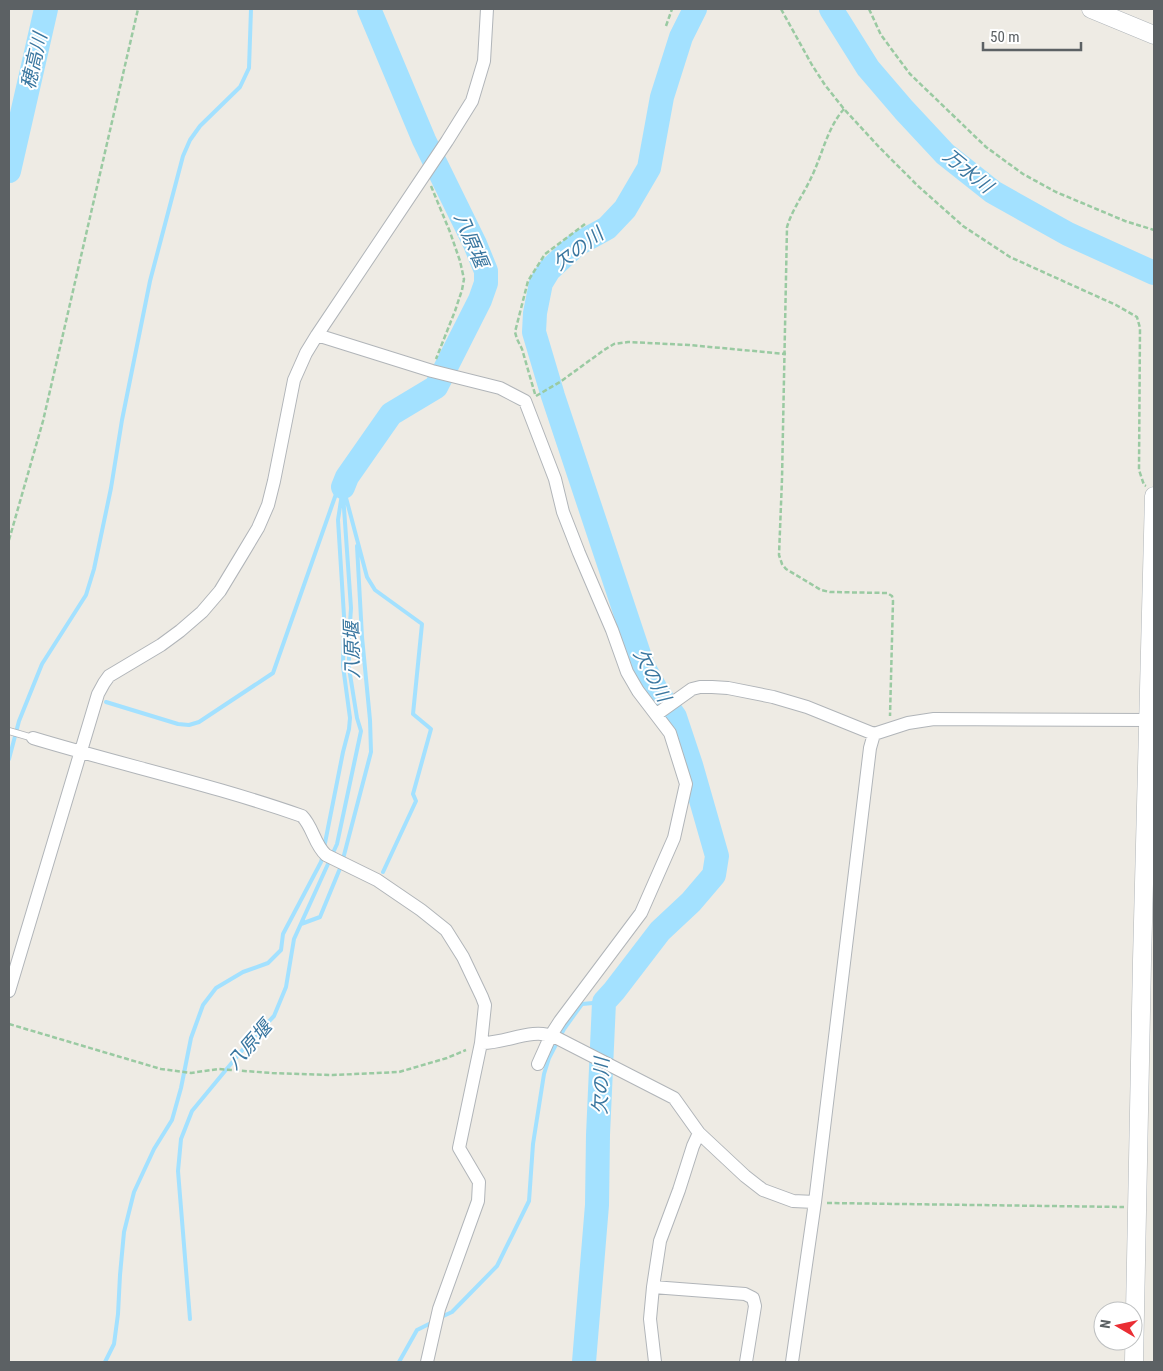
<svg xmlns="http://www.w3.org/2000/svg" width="1163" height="1371" viewBox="0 0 1163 1371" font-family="'Roboto Condensed','Noto Sans JP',sans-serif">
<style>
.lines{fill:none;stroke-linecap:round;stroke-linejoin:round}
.stream{stroke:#a3e1ff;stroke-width:4}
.river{stroke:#a3e1ff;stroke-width:24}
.lane-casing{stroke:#b1b5b9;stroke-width:8}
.street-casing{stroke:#b1b5b9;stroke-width:14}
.secondary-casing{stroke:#b0b5b9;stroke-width:19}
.path{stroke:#9acaa2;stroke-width:2.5;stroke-dasharray:5 2.5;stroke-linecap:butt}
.lane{stroke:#fff;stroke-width:6}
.street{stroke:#fff;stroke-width:12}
.secondary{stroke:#fff;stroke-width:18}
.labels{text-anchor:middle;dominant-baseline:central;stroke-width:4;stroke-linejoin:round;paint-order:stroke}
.water-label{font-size:19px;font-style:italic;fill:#3a77a0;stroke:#fff}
</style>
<rect width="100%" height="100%" fill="#eeebe4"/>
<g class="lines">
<path class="stream" d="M345,494L367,577L375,590L422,624L413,714L431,729L413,794L416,801L383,872
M106,702L178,724L189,725L199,722L273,673L336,494L343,487
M9,759L19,721L42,664L86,595L94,569L111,488L122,420L150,281L183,156L190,140L200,126L240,87L249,68L251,9
M324,848L343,752L349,729L350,718L343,666L344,616L338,520L343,487
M343,859L371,752L370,720L362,637L357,546
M301,924L320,917L341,866
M439,1318L452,1312L497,1266L529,1201L533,1144L544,1074L549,1058L564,1029L582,1004L604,1002
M190,1319L178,1171L181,1139L192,1111L249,1042L274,1016L286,987L294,939L337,844L361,731L357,718L349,668V638L351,608L343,494
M105,1362L114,1344L118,1314L120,1275L124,1232L134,1192L154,1149L172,1120L181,1088L191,1038L203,1005L216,988L243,972L268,963L281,950L283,934L321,862L323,855
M399,1362L417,1330L433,1322"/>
<path class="river" d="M831,9L868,68L904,110L945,154L993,192L1068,234L1154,273
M9,171L46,9
M343,487L347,477L391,414L436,387L480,300L486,283V271L475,244L424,140L369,9
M584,1362L597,1205L598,1135L604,1002L614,991L660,931L691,902L714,875L717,856L691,765L675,717L658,693L643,666L553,396L534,332L535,313L541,283L549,270L576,245L607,228L625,209L649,168L662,97L681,37L695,9"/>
<g class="lane-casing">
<path id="lane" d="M9,731L33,738"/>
</g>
<g class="street-casing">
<path id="street" d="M317,335L432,371L500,388L525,401L555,479L563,512L579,553L612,630L627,672L638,691L670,733L686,784L674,838L641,913L560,1021L551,1035L538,1064
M657,714L692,689L700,687H712L728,688L773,697L807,707L874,734L908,723L934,719L1149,720
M33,738C122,765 214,785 302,816C313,827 314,844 326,855L377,880L421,910L446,930L463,957L482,997L485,1005L481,1043L459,1148L479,1182L478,1201L439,1309L427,1362
M9,991L98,694L104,683L109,676L161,645L180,631L202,612L220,591L240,558L258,528L268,505L274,481L294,380L306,353L317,335L447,141L472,101L484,61L487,9
M481,1043C506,1044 531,1027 555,1037L674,1098L699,1133L745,1176L763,1190L793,1201L815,1202
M653,1287L745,1294L753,1298L755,1306L746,1362
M655,1362L650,1319L653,1287L660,1241L679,1190L693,1146L699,1133
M792,1362L815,1202L870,748L874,734"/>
</g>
<g class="secondary-casing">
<path id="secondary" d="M1091,9L1154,35
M1134,1362L1142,961L1154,496"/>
</g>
<path class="path" d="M781,9L812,65L825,85L844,109L879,147L918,186L963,226L1010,257L1116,305L1137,317L1140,328L1139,470L1144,485L1146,486
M869,9L881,35L910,74L986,147L1023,174L1056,192L1125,221L1154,230
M666,26L672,9
M844,109C827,128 822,156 811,178C803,195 792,210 787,227L782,479L779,555L782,564L786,569L821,590L830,592L887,593L892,596L893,601L890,716
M431,186L450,232L460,261L464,279L462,290L455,311L436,359
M535,394L522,349L517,339L515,332L528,281L545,254L585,224
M536,396L560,382L604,350L614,344L628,342L689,345L786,354
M9,540L43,421L138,9
M9,1024L161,1069L191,1073L218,1069L272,1073L333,1075L399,1072L447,1058L466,1050
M827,1203L1124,1207"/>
<use href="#lane" class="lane"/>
<use href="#street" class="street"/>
<use href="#secondary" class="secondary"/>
</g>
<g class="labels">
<g class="water-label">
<text transform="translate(34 61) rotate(-77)">穂高川</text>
<text transform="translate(968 171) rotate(39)">万水川</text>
<text transform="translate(471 240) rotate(67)">八原堰</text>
<text transform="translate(578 249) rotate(-37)">欠の川</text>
<text transform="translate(352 650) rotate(-91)">八原堰</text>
<text transform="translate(652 675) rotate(62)">欠の川</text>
<text transform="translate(249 1045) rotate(-49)">八原堰</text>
<text transform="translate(601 1086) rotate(-88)">欠の川</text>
</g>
</g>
<rect width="1163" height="1371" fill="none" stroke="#5c6164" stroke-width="20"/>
<g transform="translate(1118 1326) rotate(279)"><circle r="24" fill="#ffffff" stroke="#bec0c1"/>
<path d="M0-4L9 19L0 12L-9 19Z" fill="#ea2e34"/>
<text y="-8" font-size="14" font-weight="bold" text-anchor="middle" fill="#5c6164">N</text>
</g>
<path d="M983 42v8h98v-8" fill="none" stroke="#5c6164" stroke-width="2.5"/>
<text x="990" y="42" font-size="15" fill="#5c6164" stroke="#ffffff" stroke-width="4" paint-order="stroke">50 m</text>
</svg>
